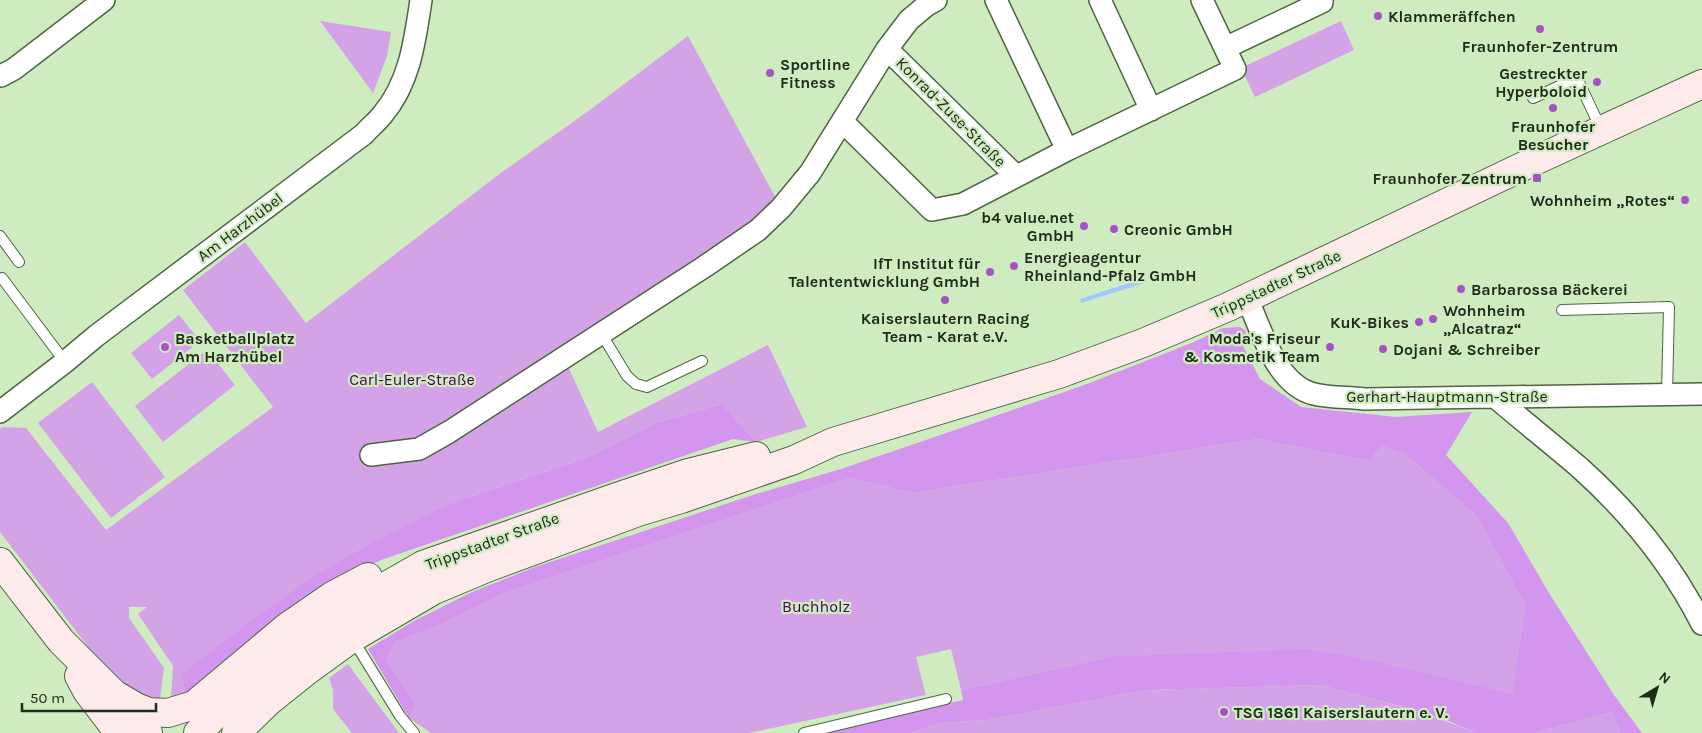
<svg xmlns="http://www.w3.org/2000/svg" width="1702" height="733" viewBox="0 0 1702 733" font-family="Karla,sans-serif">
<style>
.green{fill:#d3a2e7}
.forest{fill:#d495ee}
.water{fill:#a2c9fd}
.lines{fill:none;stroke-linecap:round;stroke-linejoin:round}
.lane-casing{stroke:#4d6541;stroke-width:12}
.street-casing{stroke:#4d6541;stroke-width:24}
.secondary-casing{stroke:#4d6541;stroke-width:30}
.lane{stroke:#fff;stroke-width:10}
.street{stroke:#fff;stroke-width:21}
.secondary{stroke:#fdeaeb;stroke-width:28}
.poi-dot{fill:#a654c4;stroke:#cfecc1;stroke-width:2}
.labels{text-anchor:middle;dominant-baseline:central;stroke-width:4.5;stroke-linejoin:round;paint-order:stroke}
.poi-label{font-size:16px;font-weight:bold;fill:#202b1b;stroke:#cfecc1;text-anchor:start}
.street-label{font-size:16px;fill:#202b1b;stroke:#cfecc1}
.park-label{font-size:16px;fill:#430357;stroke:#cfecc1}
</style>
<rect width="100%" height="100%" fill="#cfecc1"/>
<path class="green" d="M320,21L391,32L387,56L373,93Z
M1341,21L1354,50L1255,97L1241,68Z
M688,36L781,208L566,357L570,371L598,432L768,345L807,427L756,442L722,404L656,423L586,458L451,503L186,695L171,698L173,666L138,614L147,607H129V618L164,668L160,699L140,693L112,678L0,532V429L2,427L26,428L106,530L273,407L183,290L245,242L306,323L498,175L587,112Z
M179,315L200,341L152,379L131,353Z
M207,350L235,385L163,442L135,406Z
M92,382L165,477L111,518L38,423Z
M1258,439L1369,461L1382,446L1405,454L1477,516L1525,605L1512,695L1379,662L1109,657L961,690L951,649L916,657L926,695L749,733H431L409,718L416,705L386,660L396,642L437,626L505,593L850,478L913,493Z
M348,664L399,733H352L333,709V690L329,678Z
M1321,685C1373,699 1426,712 1476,733H911L941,723L988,720L1146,690Z
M1612,712L1620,733H1535Z"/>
<path class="forest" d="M1240,327L1246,331L1243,346L1260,379L1301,407L1396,417L1472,412L1446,455L1508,523L1549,593L1614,695L1642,733H1620L1612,712L1535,733H1476L1446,720L1396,705L1321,685L1146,690L988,720L941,723L911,733H818L963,700L961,690L1109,657L1308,649L1379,662L1512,694L1525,605L1477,516L1405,454L1382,446L1369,461L1258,439L913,493L850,478L505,593L437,626L396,642L386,660L416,705L409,718L368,649L414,621L472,592L535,567L756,494L841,469L958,429L1087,384L1194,342L1223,328Z
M722,404L756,442L733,439L381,560L335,582L186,695L182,674L266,610L315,576L370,544L451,503L586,458L656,423Z"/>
<path class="water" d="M1144,278L1145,283L1081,303L1080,299Z"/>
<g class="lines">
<g class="lane-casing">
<path id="lane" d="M1533,98L1577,78L1601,129
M0,236L19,262
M2,278L65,362
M1562,310L1669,307L1667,394
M601,333L627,376L636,384L647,387L702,361
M352,638L400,716L414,733
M804,733L946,699"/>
</g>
<g class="street-casing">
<path id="street" d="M996,0L1067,150
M1100,0L1151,110
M1225,48L1322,2V0
M887,49L1016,176
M0,75L1,76L14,69L104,0
M843,122L932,210L963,204L1067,150L1235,69L1202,0
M1247,298C1261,329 1276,385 1314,394C1330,398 1348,397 1364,399L1702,394
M1495,397C1523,421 1552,444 1580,468C1629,512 1672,565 1702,624
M0,412L65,362L96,336L364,134C370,127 378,121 383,114C410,82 415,40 421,0
M371,455L419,449L449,432L704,267L758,230L781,208L810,173L887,49L909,20L927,5L936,0"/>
</g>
<g class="secondary-casing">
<path id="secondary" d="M0,562L61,641L114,694L148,733
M79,676L87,691L119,733
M114,694L136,707L149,712L168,713L194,705L287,627L332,596L368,577
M198,733L230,700L299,642L353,605L423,565L614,498L688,473L756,456
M236,733L269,701L304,673L352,638L434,590L489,567L638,512L681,499L794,460L833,442L1059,374L1143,343L1228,307L1530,163L1702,84"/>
</g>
<use href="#lane" class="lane"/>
<use href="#street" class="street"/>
<use href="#secondary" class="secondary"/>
</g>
<g class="poi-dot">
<circle cx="1378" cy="16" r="5"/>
<circle cx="1540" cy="29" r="5"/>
<circle cx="770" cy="73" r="5"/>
<circle cx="1597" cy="82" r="5"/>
<circle cx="1553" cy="108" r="5"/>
<rect x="1532" y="173" width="10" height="10" rx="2.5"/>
<circle cx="1685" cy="200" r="5"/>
<circle cx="1084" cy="226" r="5"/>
<circle cx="1114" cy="229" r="5"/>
<circle cx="1014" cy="266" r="5"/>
<circle cx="990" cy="272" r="5"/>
<circle cx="1461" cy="289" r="5"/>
<circle cx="945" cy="300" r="5"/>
<circle cx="1433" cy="319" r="5"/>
<circle cx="1419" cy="322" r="5"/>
<circle cx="165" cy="347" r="5"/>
<circle cx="1330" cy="347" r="5"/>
<circle cx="1383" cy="349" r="5"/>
<circle cx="1224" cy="712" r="5"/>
</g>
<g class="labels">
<g class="poi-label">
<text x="1388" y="16">Klammeräffchen</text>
<text x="1540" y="46" text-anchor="middle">Fraunhofer-Zentrum</text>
<text x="780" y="64">Sportline<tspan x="780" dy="18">Fitness</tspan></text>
<text x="1587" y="73" text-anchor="end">Gestreckter<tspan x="1587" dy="18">Hyperboloid</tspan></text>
<text x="1553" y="126" text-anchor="middle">Fraunhofer<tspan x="1553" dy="18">Besucher</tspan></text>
<text x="1527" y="178" text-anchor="end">Fraunhofer Zentrum</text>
<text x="1675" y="200" text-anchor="end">Wohnheim „Rotes“</text>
<text x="1074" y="217" text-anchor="end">b4 value.net<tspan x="1074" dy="18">GmbH</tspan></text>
<text x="1124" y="229">Creonic GmbH</text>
<text x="1024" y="257">Energieagentur<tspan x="1024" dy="18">Rheinland-Pfalz GmbH</tspan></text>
<text x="980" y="263" text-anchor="end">IfT Institut für<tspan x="980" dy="18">Talententwicklung GmbH</tspan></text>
<text x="1471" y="289">Barbarossa Bäckerei</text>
<text x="1443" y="310">Wohnheim<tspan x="1443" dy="18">„Alcatraz“</tspan></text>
<text x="945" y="318" text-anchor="middle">Kaiserslautern Racing<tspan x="945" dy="18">Team - Karat e.V.</tspan></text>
<text x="1409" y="322" text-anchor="end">KuK-Bikes</text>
<text x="175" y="338">Basketballplatz<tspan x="175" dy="18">Am Harzhübel</tspan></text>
<text x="1320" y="338" text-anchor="end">Moda's Friseur<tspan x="1320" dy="18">&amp; Kosmetik Team</tspan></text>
<text x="1393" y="349">Dojani &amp; Schreiber</text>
<text x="1234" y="712">TSG 1861 Kaiserslautern e. V.</text>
</g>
<g class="street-label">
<text transform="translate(951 112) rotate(45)">Konrad-Zuse-Straße</text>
<text transform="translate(240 227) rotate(-37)">Am Harzhübel</text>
<text transform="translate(1276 284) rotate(-25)">Trippstadter Straße</text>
<text x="1447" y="396">Gerhart-Hauptmann-Straße</text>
<text transform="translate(492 541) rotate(-20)">Trippstadter Straße</text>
</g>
<g class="park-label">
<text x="412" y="379">Carl-Euler-Straße</text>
<text x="816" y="606">Buchholz</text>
</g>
</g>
<g transform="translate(1657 688) rotate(38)" stroke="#cfecc1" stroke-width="4" paint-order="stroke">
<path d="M0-4L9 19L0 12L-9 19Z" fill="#202b1b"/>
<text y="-8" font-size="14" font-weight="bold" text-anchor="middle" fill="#202b1b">N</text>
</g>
<path d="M22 703v8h134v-8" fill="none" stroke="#202b1b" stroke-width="2.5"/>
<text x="30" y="703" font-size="15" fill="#202b1b" stroke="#cfecc1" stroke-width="4" paint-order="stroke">50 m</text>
</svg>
